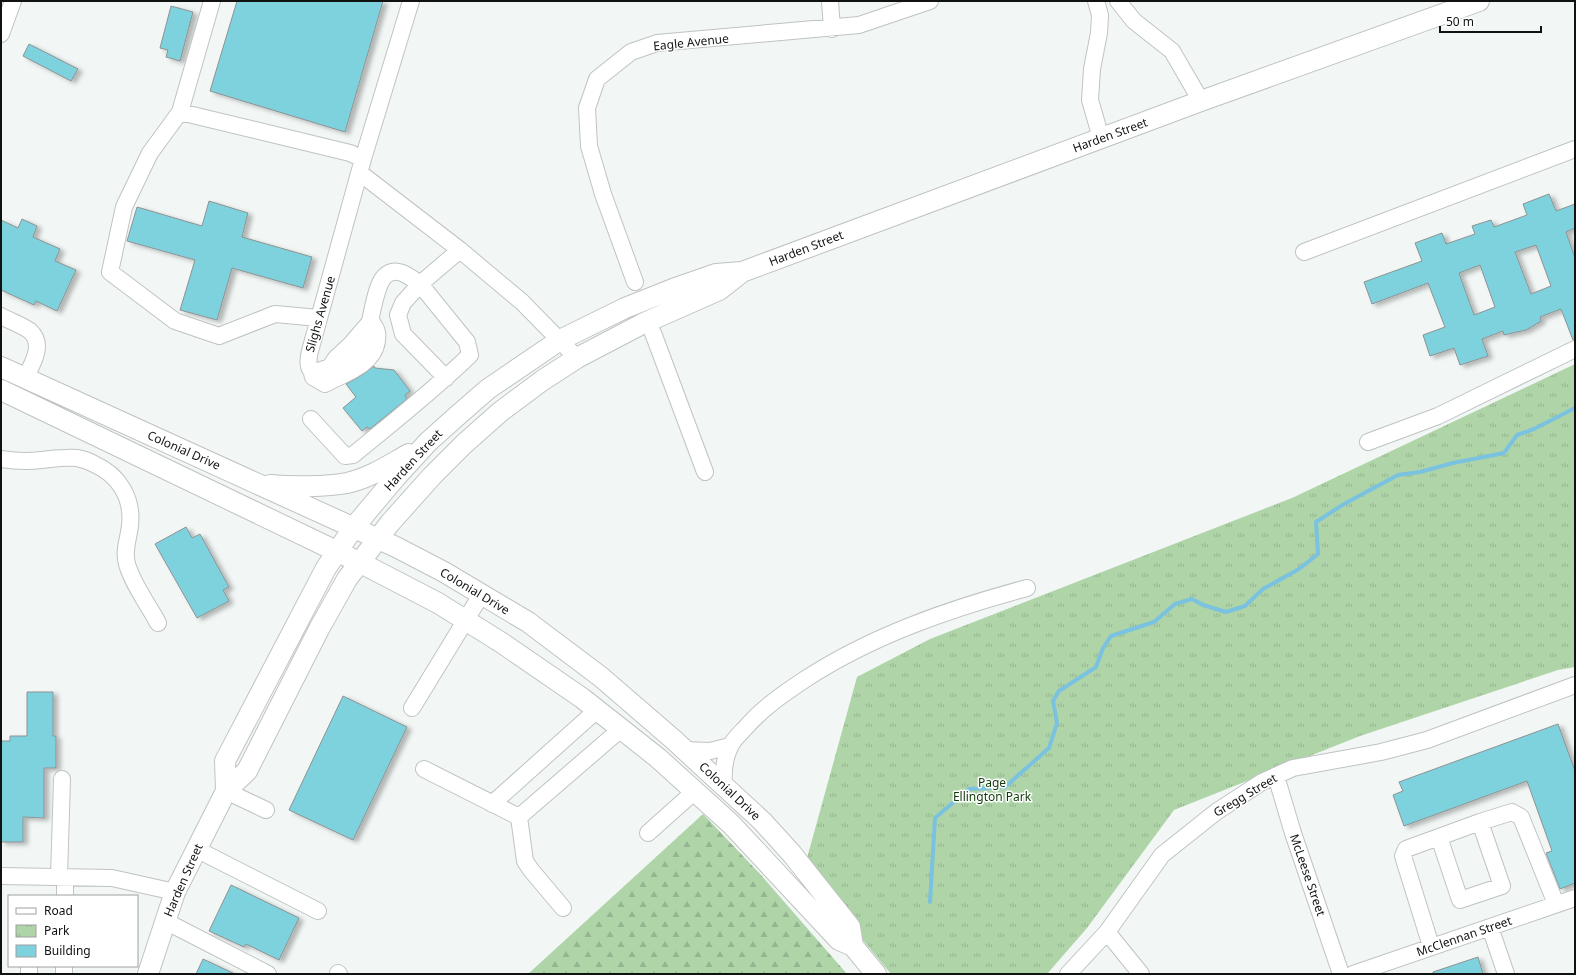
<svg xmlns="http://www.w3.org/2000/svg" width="1576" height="975" viewBox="0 0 1576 975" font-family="'Noto Sans',sans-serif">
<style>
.forest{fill:url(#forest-firs)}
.park{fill:url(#park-tufts)}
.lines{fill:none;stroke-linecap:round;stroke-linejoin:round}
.stream{stroke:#7ac2e0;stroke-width:4}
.building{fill:#7dd2dd;stroke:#8e9293;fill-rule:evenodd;filter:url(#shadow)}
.minor-casing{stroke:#bfc3c2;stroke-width:18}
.major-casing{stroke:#bfc3c2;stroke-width:22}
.minor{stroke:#fff;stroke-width:16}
.major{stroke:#fff;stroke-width:20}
.labels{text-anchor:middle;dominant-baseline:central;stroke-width:3;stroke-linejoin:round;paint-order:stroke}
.street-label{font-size:12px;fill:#101111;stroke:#fff}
.park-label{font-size:12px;fill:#0f3a07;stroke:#fff}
</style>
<defs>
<pattern id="forest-firs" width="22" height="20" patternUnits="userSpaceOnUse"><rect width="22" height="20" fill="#aed4a8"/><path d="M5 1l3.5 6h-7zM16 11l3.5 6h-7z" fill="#95b590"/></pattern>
<pattern id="park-tufts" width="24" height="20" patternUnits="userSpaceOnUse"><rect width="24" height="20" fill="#aed4a8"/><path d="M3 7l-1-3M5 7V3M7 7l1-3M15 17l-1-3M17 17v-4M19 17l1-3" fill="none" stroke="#95b590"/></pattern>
<filter id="shadow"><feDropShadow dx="4.5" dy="2.5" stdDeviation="2" flood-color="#0004"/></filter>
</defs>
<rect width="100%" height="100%" fill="#f2f7f6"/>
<path class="forest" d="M703,814L761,875L847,974H528Z"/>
<path class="park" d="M1575,364V667L1558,670L1360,736L1174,810L1087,928L1047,974H891L804,869L857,677L930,639L1292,498Z"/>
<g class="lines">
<path class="stream" d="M930,902L935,818L969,789L1005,787L1049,748L1057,723L1053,701L1059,691L1096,667L1103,648L1111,636L1154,622L1175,604L1192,599L1203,605L1226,612L1245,606L1263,589L1299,569L1318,554L1316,522L1344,504L1398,475L1420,472L1453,463L1504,453L1517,435L1534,429L1575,408"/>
</g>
<path class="building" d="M237,1H383L345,132L210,91Z
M171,6L193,12L180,61L166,57L168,50L160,48Z
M29,44L78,69L71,81L23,56Z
M1549,194L1556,211L1575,204V228L1566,232L1575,258V340H1573L1561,309L1540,317L1541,321L1526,330L1504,335L1503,331L1482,339L1488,356L1460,365L1454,348L1430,356L1423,335L1445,327L1428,283L1372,304L1364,282L1422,261L1415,243L1442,233L1446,244L1475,234L1472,226L1491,220L1494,227L1527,215L1523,204ZM1536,245L1551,286L1531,294L1515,252ZM1480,265L1495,307L1474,315L1459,273Z
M209,201L248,213L242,237L312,257L303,288L232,268L217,320L180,310L195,260L127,241L137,207L202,226Z
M22,219L37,226L33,237L60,249L55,261L76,270L57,311L36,301L34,305L1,290V220L18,228Z
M374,366L375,368L394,370L410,391L405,395L407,399L370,429L367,427L362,431L343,408L356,397L346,384L362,375Z
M186,527L192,538L200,534L229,587L223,590L229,601L197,618L155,544Z
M27,692H53V736H56V768H44V818L23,817V842H1V741H10V736H27Z
M343,696L407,727L353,840L289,810Z
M1558,724L1575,771V883L1560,889L1546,853L1552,851L1527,781L1404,826L1393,795L1403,791L1399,782Z
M231,885L299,918L279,960L246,944L244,947L209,931Z
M1478,957L1483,974H1433V972Z
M203,959L235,974H196Z"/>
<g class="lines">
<g class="minor-casing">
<path id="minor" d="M212,1L180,112L350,153L363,159
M411,1L363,159L310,351C308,359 306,370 316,374C319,376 324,376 328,375C336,371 358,353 362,345C372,328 373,287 385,276C396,265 410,277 420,284L460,250
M830,1L832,29
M1096,1L1100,15L1099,33L1092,69L1090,100L1101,138
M1118,1L1134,21L1172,51L1201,101
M1,34L13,1
M180,112L150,153L124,207L110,272L175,321L219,336L275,314L319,318
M360,173L460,250L522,302L577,358
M1304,252L1575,149
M635,282L603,194L589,146L587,108L597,79L631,52L657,43L859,25L930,1
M1,316C10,321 22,325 30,331C45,344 32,365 25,378
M371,321C373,324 376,328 377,332C378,334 377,338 377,341C374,365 343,374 325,384L313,377L312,373L330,367L336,358L351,344Z
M653,333L705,472
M311,419L345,456L353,455C393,422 433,391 470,355L467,342L420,284L403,303L398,315L403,334L446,378
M1368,442L1438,416L1575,349
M1,459C14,461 27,462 41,460C52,459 65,457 77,458C83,459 89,461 94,464C119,475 133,498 130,525C129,538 123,550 127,564C133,585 148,604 158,623
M412,708L481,595
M684,750L710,751L730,746
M424,769L519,817
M1276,776L1293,833L1341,974
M724,785C723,772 724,759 730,747C733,739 742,732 747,726C764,707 783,694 804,680C871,636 949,609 1027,588
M226,791L266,810
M492,804L597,710
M519,817L621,729
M519,817L525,861L531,870L563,908
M1480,822L1502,886L1460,900L1439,837Z
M1480,822L1512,812L1521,817L1556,904
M648,833L695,791
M196,849L318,911
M1,876L112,878L175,892
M59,877L62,779
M65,896V877
M165,921L268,974
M1490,927L1506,974
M1107,932L1141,974
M1431,946L1403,856L1406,849L1439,837
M29,966V974
M338,973L339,974
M64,974V966
M1068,974L1107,932L1162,855L1216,812L1262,782L1293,768L1381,752L1427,740L1575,685
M1353,974L1575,898"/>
</g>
<g class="major-casing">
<path id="major" d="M1,367L396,547L444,572L528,622L601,677L674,740L762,821L792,854L850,927L853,946
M1,390L359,562L438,603L502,643L582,698L658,758L731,824L839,940L853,946L876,974
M270,485C292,487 326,487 347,483C370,478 389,465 409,454
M226,791L225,761L326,568L354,527L396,477L428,442L457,416L488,389L560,340L625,308L673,289L716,274L742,272L1201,101L1479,1
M148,974L175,892L226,791L247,771L319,629L347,579L390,523L432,476L464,444L500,412L543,380L577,358L642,324L719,290L742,272"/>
</g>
<use href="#minor" class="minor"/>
<use href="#major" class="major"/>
</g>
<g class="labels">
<g class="street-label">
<text transform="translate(691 42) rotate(-6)">Eagle Avenue</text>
<text transform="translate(1110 135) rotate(-20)">Harden Street</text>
<text transform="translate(806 248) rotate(-21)">Harden Street</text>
<text transform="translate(320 314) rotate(-74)">Slighs Avenue</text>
<text transform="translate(184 450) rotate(24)">Colonial Drive</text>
<text transform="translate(413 460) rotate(-47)">Harden Street</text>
<text transform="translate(475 591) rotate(31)">Colonial Drive</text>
<text transform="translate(730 791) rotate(43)">Colonial Drive</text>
<text transform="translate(1245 795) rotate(-31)">Gregg Street</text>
<text transform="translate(1308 875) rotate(71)">McLeese Street</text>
<text transform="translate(183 880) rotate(-66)">Harden Street</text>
<text transform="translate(1464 936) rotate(-19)">McClennan Street</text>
</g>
<g class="park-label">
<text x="992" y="782">Page<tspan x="992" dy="14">Ellington Park</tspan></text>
</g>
</g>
<rect width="1576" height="975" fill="none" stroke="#101111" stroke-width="4"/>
<rect x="8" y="895" width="130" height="72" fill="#ffffff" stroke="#9fa0a0"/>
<rect x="16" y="908" width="20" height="6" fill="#ffffff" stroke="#9fa0a0"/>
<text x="44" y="915" font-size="12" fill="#101111">Road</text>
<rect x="16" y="925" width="20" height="12" fill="url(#park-tufts)" stroke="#9fa0a0"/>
<text x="44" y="935" font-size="12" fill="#101111">Park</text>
<rect x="16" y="945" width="20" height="12" fill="#7dd2dd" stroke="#9fa0a0"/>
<text x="44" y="955" font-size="12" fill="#101111">Building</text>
<path d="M1440 26v6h101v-6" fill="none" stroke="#101111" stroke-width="2"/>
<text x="1446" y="26" font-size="12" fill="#101111" stroke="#ffffff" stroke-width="3" paint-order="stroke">50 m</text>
</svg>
